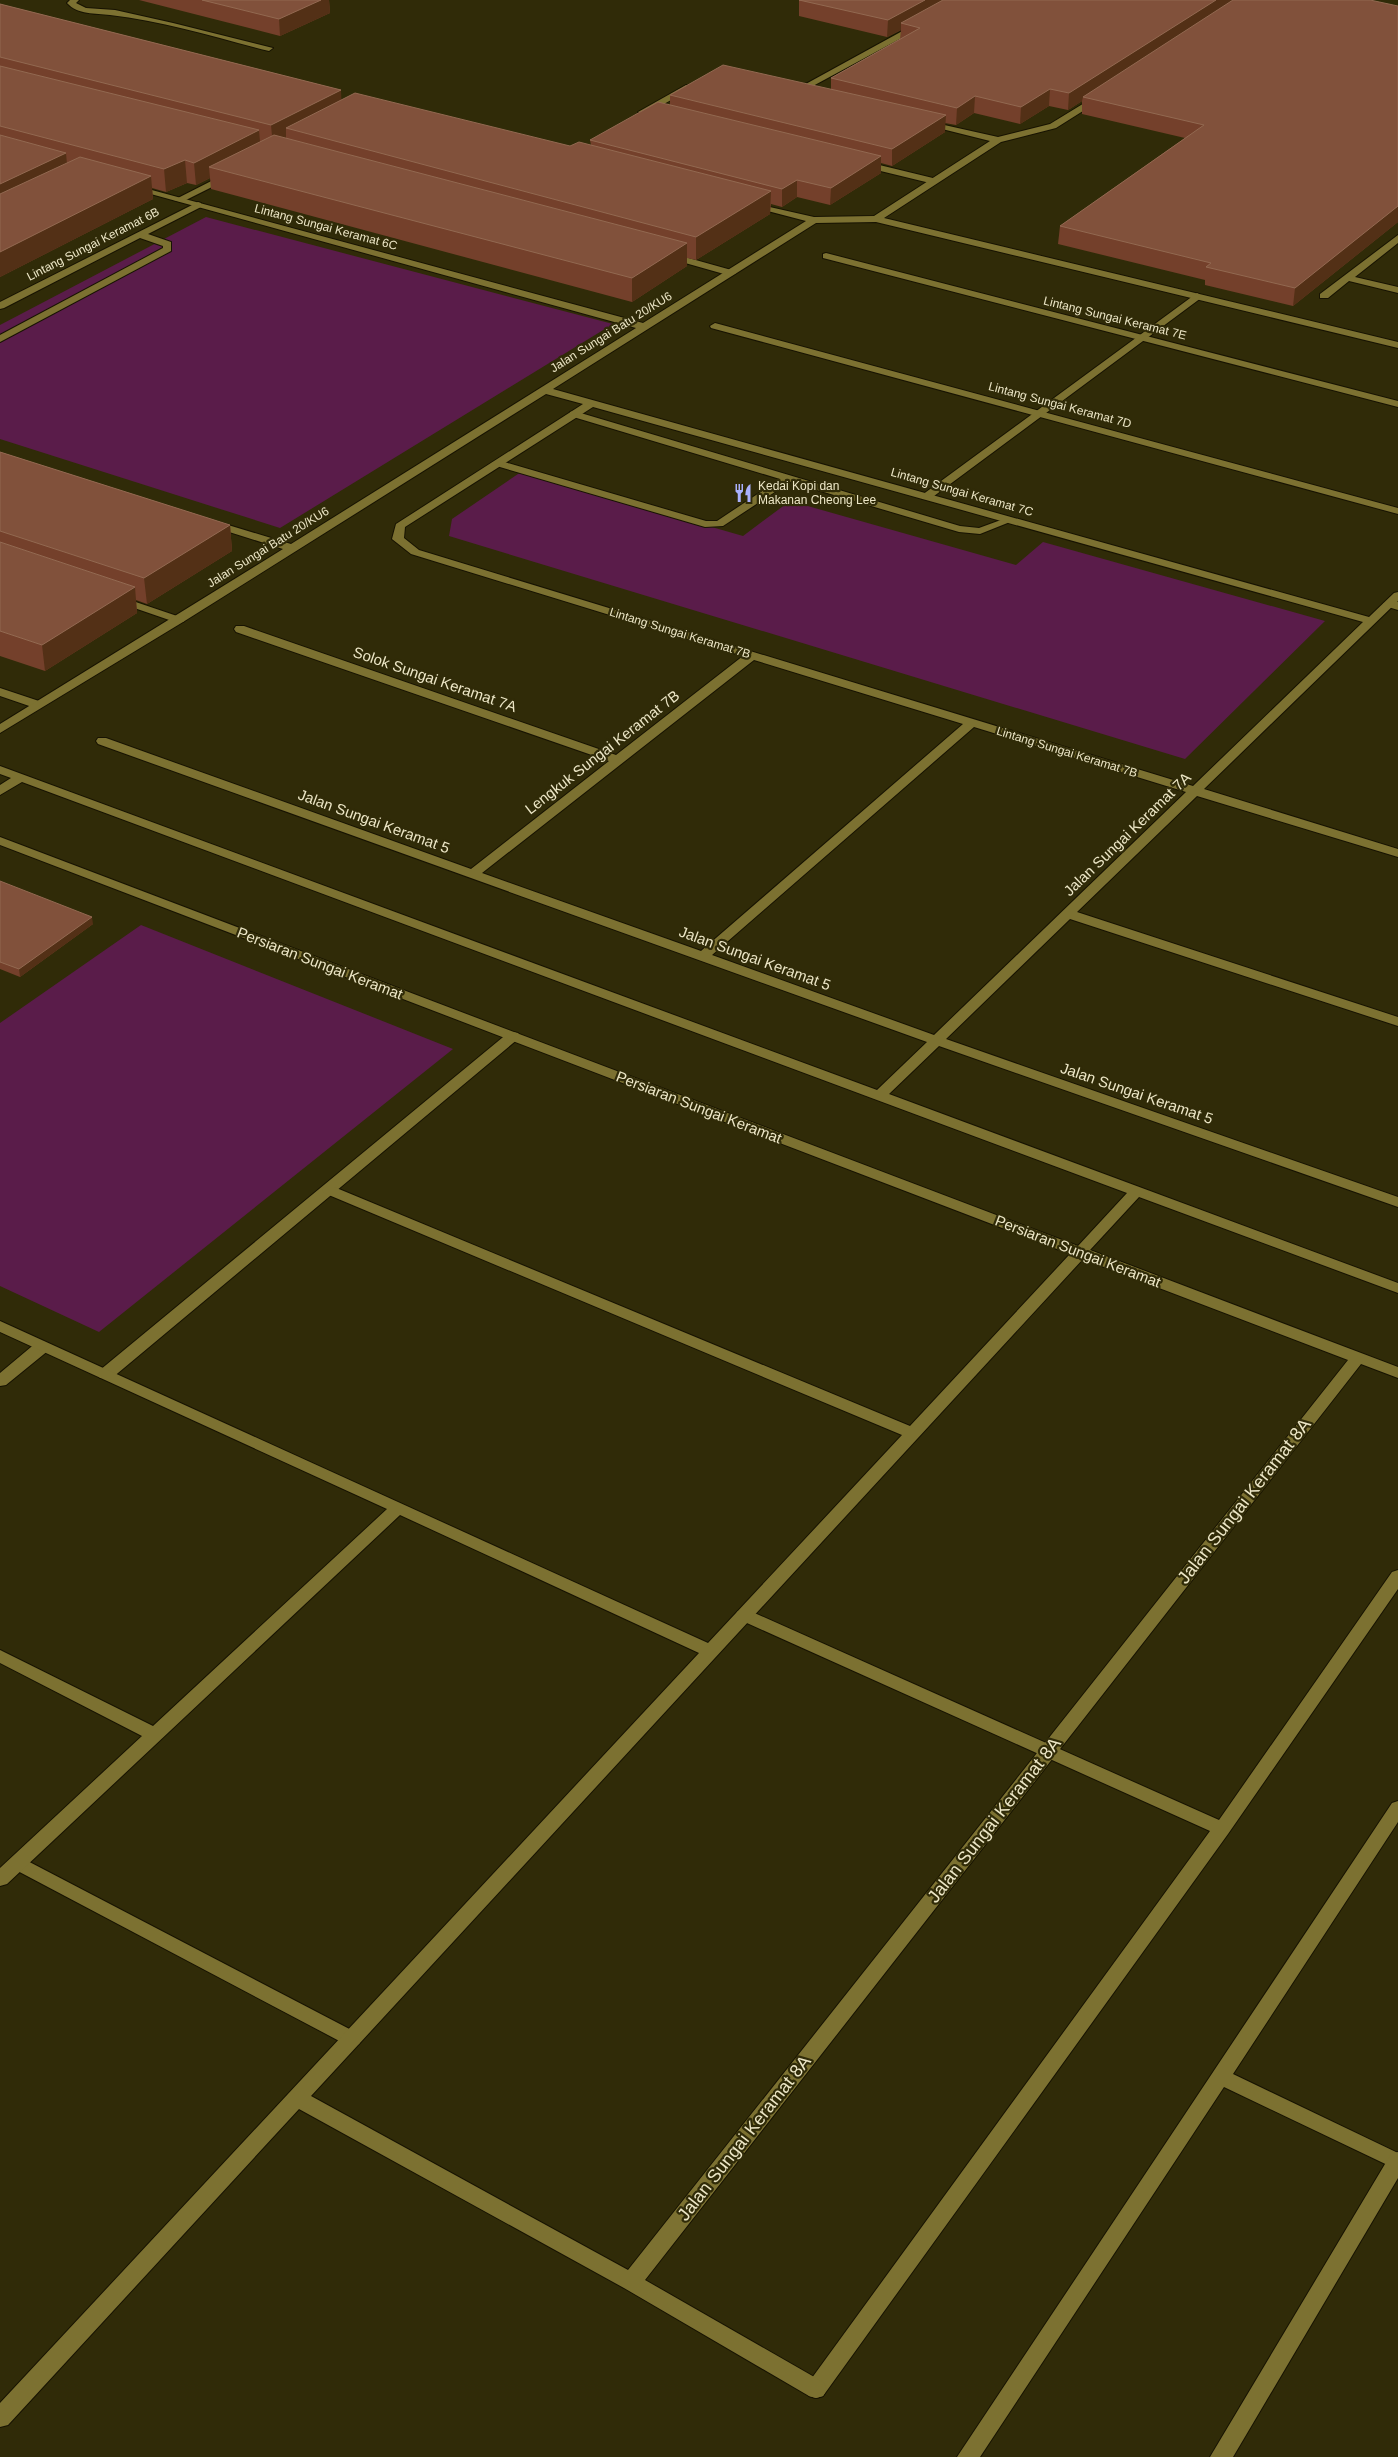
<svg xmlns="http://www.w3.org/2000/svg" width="1398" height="2457" viewBox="0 0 1398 2457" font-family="Helvetica,sans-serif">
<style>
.green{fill:#5a1c4a}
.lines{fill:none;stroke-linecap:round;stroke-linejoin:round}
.lane-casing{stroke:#171302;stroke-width:2}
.street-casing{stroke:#171302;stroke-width:2}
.lane{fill:#7c7131;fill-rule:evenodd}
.street{fill:#7c7131;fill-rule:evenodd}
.wall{fill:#74402b}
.shaded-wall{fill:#533016}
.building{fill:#81513b;stroke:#926951}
.labels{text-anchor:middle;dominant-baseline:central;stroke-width:4.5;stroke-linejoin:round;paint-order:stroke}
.far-street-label{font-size:12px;fill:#ece6c6;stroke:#302b08}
.far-poi-label{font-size:12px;fill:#ece6c6;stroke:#302b08;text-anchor:start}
.street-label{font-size:15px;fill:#ece6c6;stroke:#302b08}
.near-street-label{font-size:18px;fill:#ece6c6;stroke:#302b08}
</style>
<rect width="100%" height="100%" fill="#302b08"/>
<path class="green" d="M206,217L613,324L280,528L0,439V325Z
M521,472L743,536L790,501L1016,565L1043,542L1325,621L1185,759L449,536L452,519Z
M141,925L453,1049L99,1332L0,1286V1023Z"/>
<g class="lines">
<g class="lane-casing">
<path id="lane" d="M70,0H79L76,3L86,8L115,10L173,23L273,48L269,51C217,38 164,21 110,15C95,13 78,15 67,3Z
M917,23L921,26L920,28L800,93L793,91Z
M863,161L937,179L939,181L934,184L860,166L858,164Z
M229,172L234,175L232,177L182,202L174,200Z
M198,202L201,203V207L148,234L171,242V251L0,342V335L163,248V246L140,238L4,308L0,309V302Z
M667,252L735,271L736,273L731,276L664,257V253Z
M1197,293L1202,296L1201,298L930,499H922V495Z
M574,411L960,526L979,528L1009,517L1015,520L980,534L959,532L790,482L723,526L705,527L493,465L492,463L497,460L501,461L706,521H717L780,479L570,416V412Z
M118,596L183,618L185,620L183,622H175L114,601L112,599Z
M1389,600L1398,602V610L1385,606L1383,604Z
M0,688L42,702L44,705L38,709L0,696Z
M513,1032L518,1033L520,1036L518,1039L112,1378H100L98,1374L100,1370L508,1033Z
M43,1341L51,1346L49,1350L6,1385L0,1386V1373L37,1342Z
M1398,1570V1589L1228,1834L823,2396L816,2398L809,2396L805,2389L809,2382L1210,1831L738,1619L735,1615L738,1611H750L1219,1820L1392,1572Z
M1398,1801V1822L1233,2074L1398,2153V2170L1224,2087L980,2457H957L1392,1803Z
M18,1856L359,2034L362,2039L359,2044L352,2047L345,2044L12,1868L9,1863L12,1858Z"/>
</g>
<g class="street-casing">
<path id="street" d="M686,85L690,88L689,90L646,114L638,112Z
M1099,94L1103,97L1102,99L1056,128L1001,142L884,218L1398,342V348L876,222L816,223L553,389L1369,617L1394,593L1398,592V601L1204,789L1398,849V857L1197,796L1077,912L1398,1017V1026L1070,919L946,1039L1398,1197V1207L939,1046L889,1094L1398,1283V1293L1139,1197L1090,1250L1398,1367V1378L1361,1364L645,2280L823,2382L827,2389L823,2396L816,2398L809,2396L624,2288L299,2109L8,2425L0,2427V2403L699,1653L400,1515L7,1884L0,1886V1868L142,1736L0,1663V1650L153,1726L387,1509L0,1332V1321L708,1643L902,1435L324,1193L322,1190L324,1187H334L910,1426L1070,1254L0,845V837L1078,1246L1127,1193L22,782L0,795V785L11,778L0,774V766L877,1090L927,1042L98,744L96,741L98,738H106L471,869L609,761L236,632L234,629L236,626H244L616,755L743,656L411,554L392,539L396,524L583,404L546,394L183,622L0,733V724L283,549L207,525V521H215L291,544L636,328L129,188L137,186L643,323L806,221L748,206V202L814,217L874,216L990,141L922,124V120L998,137L1050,124ZM593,407L1363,622L1193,786L419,550L404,538L405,527ZM754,660L963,724L701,951L482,873ZM974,727L1186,792L934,1035L712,955ZM1083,1259L1348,1360L628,2270L311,2096Z
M1398,235V243L1355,277L1398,287V293L1349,281L1328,298H1320V294Z
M826,253L1398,401V407L823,258V254Z
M715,323L1398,508V514L711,328L710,326Z
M1398,2152V2178L1233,2457H1210L1391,2154Z"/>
</g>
<use href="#lane" class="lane"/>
<use href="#street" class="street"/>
</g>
<path class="wall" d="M139,0H329L330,13L280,36Z
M799,0L1398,6V222L1293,306L1205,285V280L1058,244L1060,226L1185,138L1082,114V101L1068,110L1049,106L1020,124L974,113L956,125L945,123V132L892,166L881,163V173L830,205L797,197L782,207L771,204L770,214L696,260L687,258V266L632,302L211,189L210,178L196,185L187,183L166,192L152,188L153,199L0,277V4L341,90V100L570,146L591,145L590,140L670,105V95L831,89V78L900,39L901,30L887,37L799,16Z
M0,452L230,525L232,551L147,604L136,600L137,613L45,671L0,656Z
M0,881L93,924L20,977L0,969Z"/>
<path class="shaded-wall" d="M321,0H329L330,13L280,36L279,19Z
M925,0H954L901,23V30L887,37L888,20Z
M1216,0H1240L1083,97L1082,101L1068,110L1069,93Z
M1050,89L1049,106L1020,124L1021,107Z
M341,90L342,112L286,128V140L273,147L271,125Z
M975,96L974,113L956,125L957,108Z
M946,115L945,132L892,166V149Z
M259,130L261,153L209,167L210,178L196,185L194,163Z
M66,153L68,175L0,208V184Z
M881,156V173L830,205L831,188Z
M185,160L187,183L166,192L164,169Z
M151,176L153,199L0,277V252Z
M797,180V197L782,207V189Z
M771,191L770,214L696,260V237Z
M1398,206V222L1293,306L1295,288Z
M687,243V266L632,302V278Z
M230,525L232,551L147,604L144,578Z
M135,587L137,613L45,671L42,645Z
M92,917L93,924L20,977L19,969Z"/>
<path class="building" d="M202,0H321L279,19Z
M799,0H925L888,20Z
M943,0H1216L1069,93L1050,89L1021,107L975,96L957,108L831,78L920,28L901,23Z
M1233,0H1370L1398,6V206L1295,288L1206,267L1211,263L1060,226L1204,125L1083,97Z
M0,4L341,90L271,125L0,57Z
M723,65L946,115L892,149L670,95Z
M0,66L259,130L194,163L185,160L164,169L0,126Z
M355,93L570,146L579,142L771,191L696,237L286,128Z
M658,102L881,156L831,188L797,180L782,189L590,140Z
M0,135L66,153L0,184Z
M274,135L687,243L632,278L209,167Z
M80,157L151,176L0,252V194Z
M0,452L230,525L144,578L0,531Z
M0,542L135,587L42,645L0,631Z
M0,881L92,917L19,969L0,962Z"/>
<defs>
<g id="restaurant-bare" transform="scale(1.5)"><path d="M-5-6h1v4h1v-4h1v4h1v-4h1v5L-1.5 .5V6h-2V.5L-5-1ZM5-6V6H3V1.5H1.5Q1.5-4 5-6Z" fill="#a9b0fc" stroke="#302b08" stroke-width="2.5" paint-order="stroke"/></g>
</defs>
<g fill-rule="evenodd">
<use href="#restaurant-bare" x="743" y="493"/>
</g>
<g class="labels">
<g class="far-street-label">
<text transform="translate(326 227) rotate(15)">Lintang Sungai Keramat 6C</text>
<text transform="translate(93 244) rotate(-27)">Lintang Sungai Keramat 6B</text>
<text transform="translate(1115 318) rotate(14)">Lintang Sungai Keramat 7E</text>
<text transform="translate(611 332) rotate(-32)">Jalan Sungai Batu 20/KU6</text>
<text transform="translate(1060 405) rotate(15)">Lintang Sungai Keramat 7D</text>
<text transform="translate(962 492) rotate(16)">Lintang Sungai Keramat 7C</text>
<text transform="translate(268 547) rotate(-32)">Jalan Sungai Batu 20/KU6</text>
<text transform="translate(680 633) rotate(17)">Lintang Sungai Keramat 7B</text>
<text transform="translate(1067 752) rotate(17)">Lintang Sungai Keramat 7B</text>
</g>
<g class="far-poi-label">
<text x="758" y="486">Kedai Kopi dan<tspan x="758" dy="14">Makanan Cheong Lee</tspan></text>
</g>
<g class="street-label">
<text transform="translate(435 679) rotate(19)">Solok Sungai Keramat 7A</text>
<text transform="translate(602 752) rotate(-38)">Lengkuk Sungai Keramat 7B</text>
<text transform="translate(374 821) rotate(20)">Jalan Sungai Keramat 5</text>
<text transform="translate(1127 834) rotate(-44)">Jalan Sungai Keramat 7A</text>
<text transform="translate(755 958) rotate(20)">Jalan Sungai Keramat 5</text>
<text transform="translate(320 963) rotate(21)">Persiaran Sungai Keramat</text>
<text transform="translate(1137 1093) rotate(19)">Jalan Sungai Keramat 5</text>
<text transform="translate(699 1107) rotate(21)">Persiaran Sungai Keramat</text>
<text transform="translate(1078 1251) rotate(21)">Persiaran Sungai Keramat</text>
</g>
<g class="near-street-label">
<text transform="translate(1244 1501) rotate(-52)">Jalan Sungai Keramat 8A</text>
<text transform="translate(994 1820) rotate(-52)">Jalan Sungai Keramat 8A</text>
<text transform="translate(744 2138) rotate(-52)">Jalan Sungai Keramat 8A</text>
</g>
</g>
</svg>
